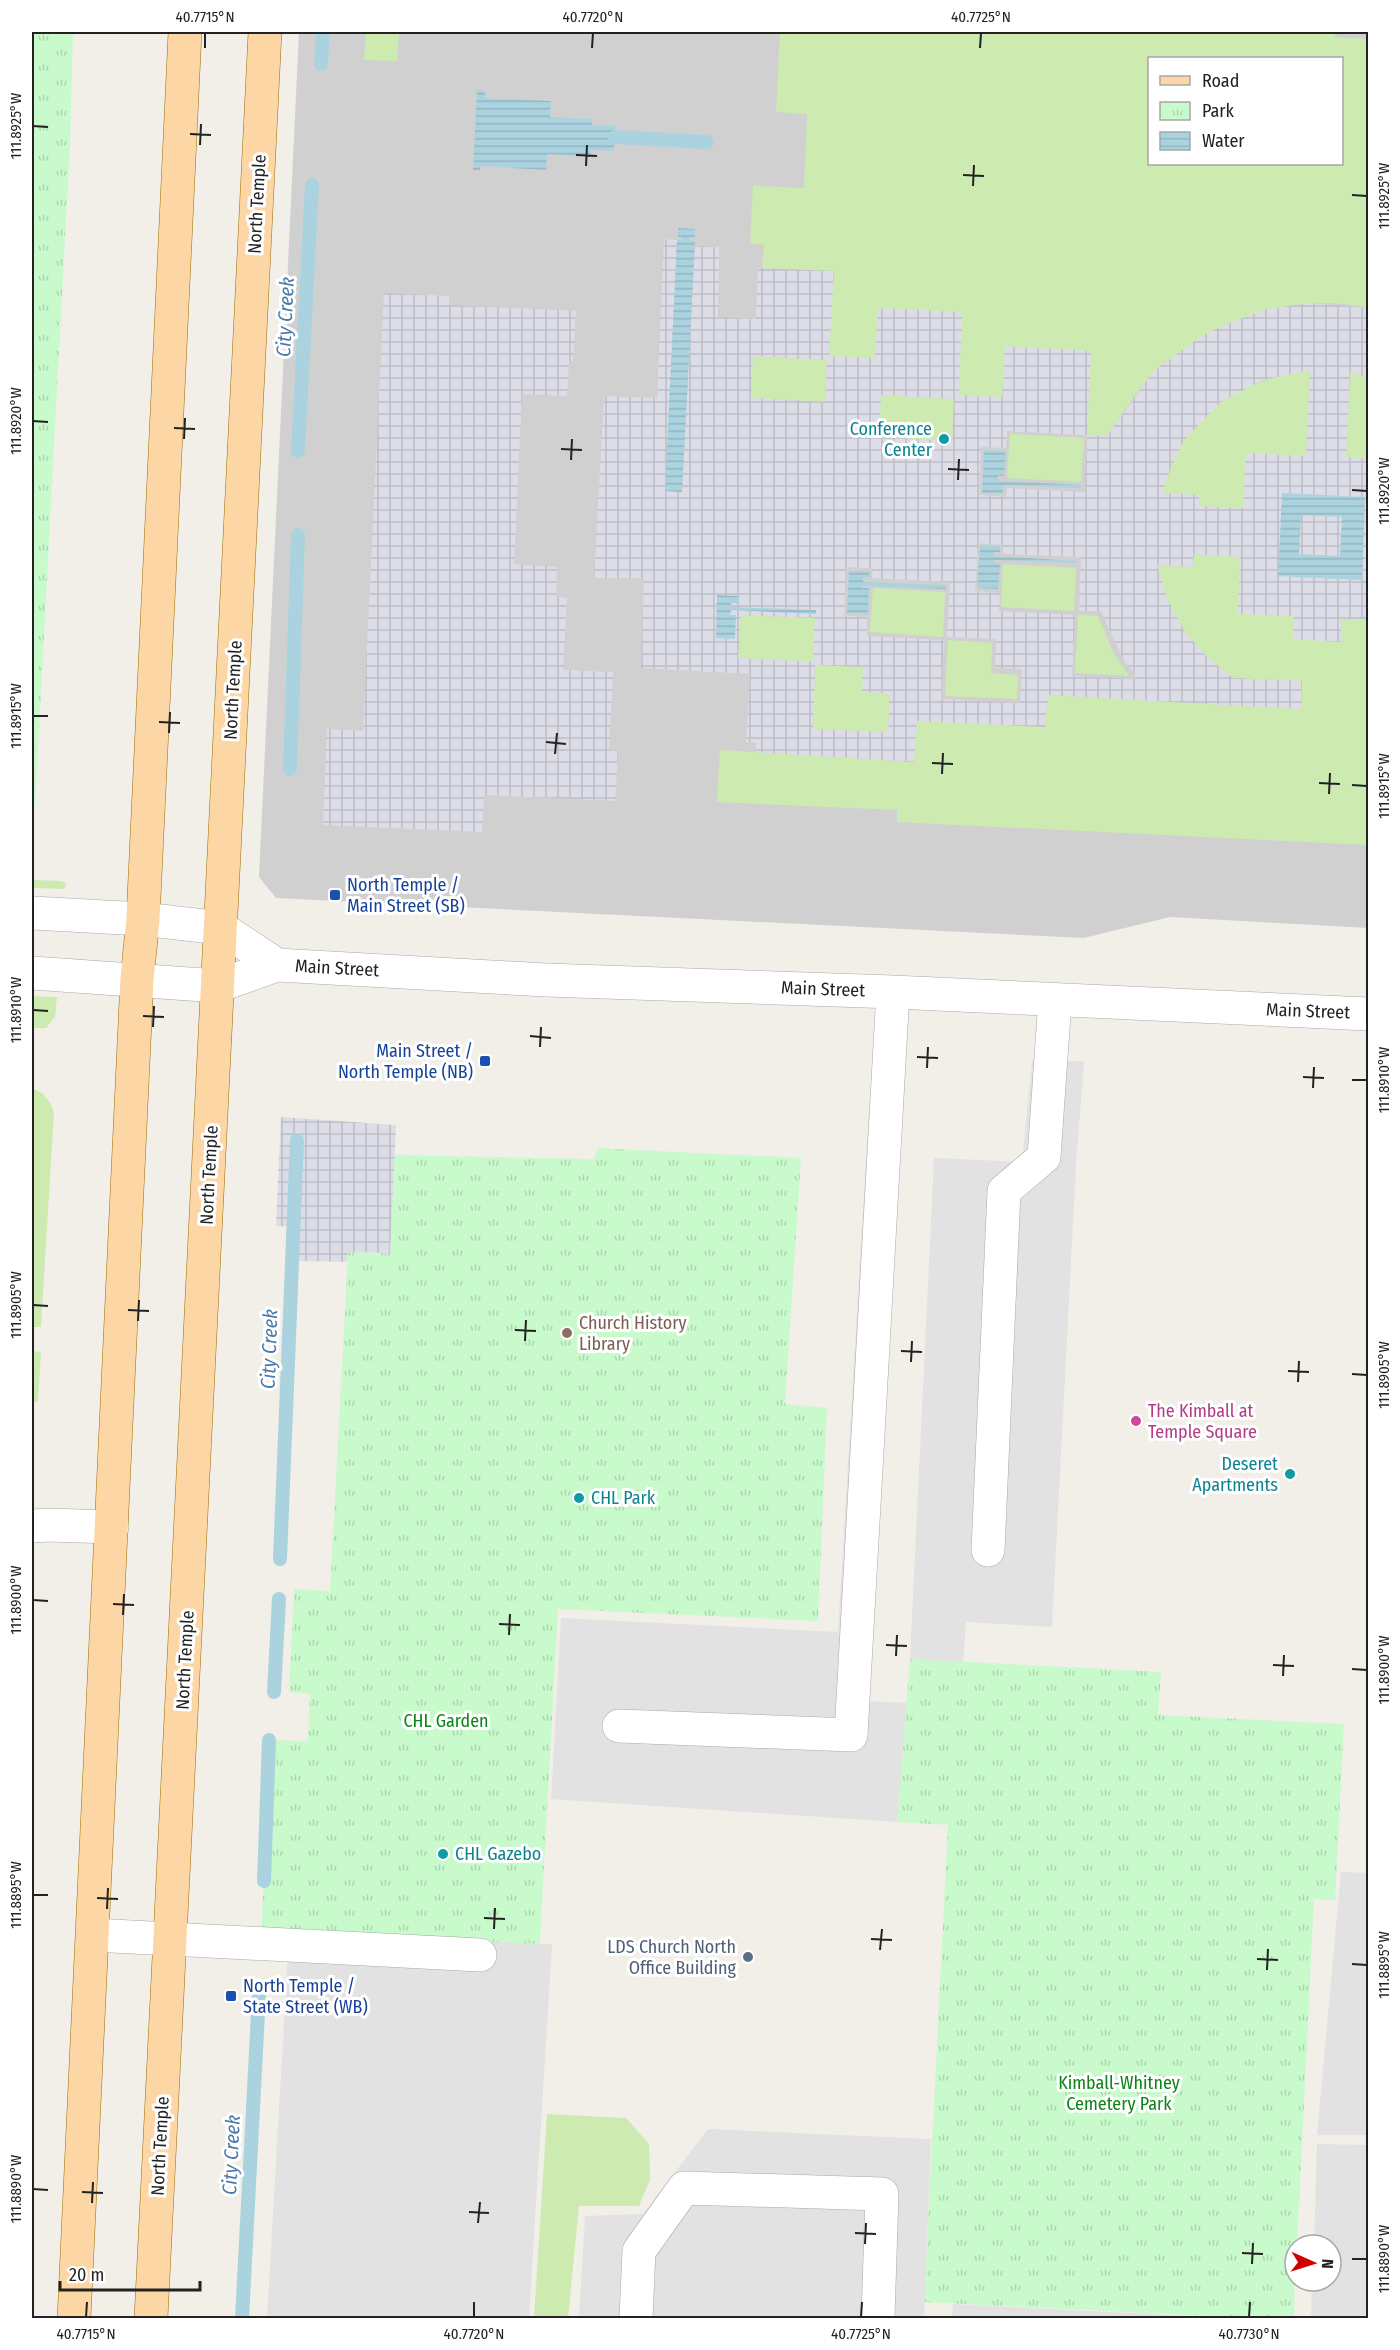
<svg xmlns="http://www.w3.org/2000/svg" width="1400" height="2350" viewBox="0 0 1400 2350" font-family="'Fira Sans Condensed',sans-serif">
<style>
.religious{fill:#d0d0d0;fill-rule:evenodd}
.grass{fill:#cdebb0;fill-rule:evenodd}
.park{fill:url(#park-tufts)}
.parking{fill:#e2e2e2}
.plaza{fill:url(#plaza-grid);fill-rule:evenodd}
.water{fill:url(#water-rules);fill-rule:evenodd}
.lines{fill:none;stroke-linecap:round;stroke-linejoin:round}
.stream{stroke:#aad3df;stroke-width:14}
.minor-casing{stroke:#a9a9a9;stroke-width:34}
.major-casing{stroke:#a06b00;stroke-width:34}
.minor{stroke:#fff;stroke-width:33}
.major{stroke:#fcd6a4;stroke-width:33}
.ticks{fill:none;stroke:#222;stroke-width:2}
.culture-dot{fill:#0f9aa8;stroke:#fff;stroke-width:2}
.transit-dot{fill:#1a4fb4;stroke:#fff;stroke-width:2}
.education-dot{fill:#8d6e63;stroke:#fff;stroke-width:2}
.hotel-dot{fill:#d1479c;stroke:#fff;stroke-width:2}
.service-dot{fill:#5c6f8a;stroke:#fff;stroke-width:2}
.labels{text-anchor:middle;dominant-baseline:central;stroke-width:6;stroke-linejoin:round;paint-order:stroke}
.street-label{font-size:18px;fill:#222;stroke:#fff}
.culture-label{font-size:18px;fill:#0d838f;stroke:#fff;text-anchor:end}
.transit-label{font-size:18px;fill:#164399;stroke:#fff;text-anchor:start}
.education-label{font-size:18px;fill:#785e54;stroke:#fff;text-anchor:start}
.hotel-label{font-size:18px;fill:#b23c85;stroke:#fff;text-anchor:start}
.park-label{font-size:18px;fill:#0c8416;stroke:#fff}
.service-label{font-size:18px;fill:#4e5e75;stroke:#fff;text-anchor:end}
.water-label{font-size:20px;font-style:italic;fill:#4a7aab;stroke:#fff}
.neatline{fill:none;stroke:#222;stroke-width:2}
.ticks-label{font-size:15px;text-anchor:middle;fill:#222}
</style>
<defs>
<pattern id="park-tufts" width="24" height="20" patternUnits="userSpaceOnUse" patternTransform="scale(1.5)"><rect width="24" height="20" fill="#c8facc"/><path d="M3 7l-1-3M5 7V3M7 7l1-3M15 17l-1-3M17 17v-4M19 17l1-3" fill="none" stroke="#acd6af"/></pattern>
<pattern id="plaza-grid" width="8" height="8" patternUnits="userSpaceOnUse" patternTransform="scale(1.5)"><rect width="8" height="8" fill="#dddde8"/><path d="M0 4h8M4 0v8" fill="none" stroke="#bdbdc7"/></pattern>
<pattern id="water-rules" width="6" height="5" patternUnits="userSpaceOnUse" patternTransform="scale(1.5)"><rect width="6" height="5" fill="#aad3df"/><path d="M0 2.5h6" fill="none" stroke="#92b5bf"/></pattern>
</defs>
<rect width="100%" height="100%" fill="#f2efe9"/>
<path class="religious" d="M299,32H1368V928L1170,917L1084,938L276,898L259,877ZM1150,58H1342V164H1150Z"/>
<path class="grass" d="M366,32H399L397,61L364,60Z
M780,32H1335V37L1368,39V308C1300,292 1230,315 1175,356C1168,361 1159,366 1153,373C1136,391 1122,415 1107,436L1087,435L1002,397L959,395L879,308L875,358L829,356L833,271L762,268L764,245L750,244L753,186L804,188L807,114L776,112ZM1150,58H1342V164H1150Z
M752,356L827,360L825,402L751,398Z
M1310,370L1306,456L1243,508L1199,506V495L1162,493C1168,475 1174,457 1184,441C1211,397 1261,377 1310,370Z
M1350,372L1368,377V459L1346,458Z
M881,395L954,399L952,441L878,437Z
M1010,434L1084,438L1081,482L1007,478Z
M1193,554L1240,557L1294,616L1293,639L1341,641V619H1368V845L897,822V810L717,802L720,750L914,762L917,721L1045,727L1048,695L1300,709L1302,681L1233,678L1208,658L1185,632L1168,601L1157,565L1192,567Z
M1003,564L1076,568L1074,611L1001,607Z
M873,588L945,592L943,637L870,632Z
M740,615L815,618L813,662L738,658Z
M1078,615L1098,616L1113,652L1129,676L1075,673Z
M948,640L992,643L991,673L1018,675L1017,699L945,696Z
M815,665L863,667L890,693L888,732L813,729Z
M32,880L62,881L66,884L65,889L32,888Z
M32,996L57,997L55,1017L46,1028H32Z
M32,1089C44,1091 50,1101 54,1112L41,1327H32Z
M32,1351L41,1352L38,1402H32Z
M547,2114L626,2118L649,2144L650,2180L639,2206H579L568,2318H534Z"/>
<path class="park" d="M32,32H73L70,144L35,806H32Z
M598,1148L801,1158L785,1404L827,1408L818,1621L558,1609L539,1958L261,1943L269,1740L308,1741L310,1694L289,1692L294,1589L330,1591L348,1252L390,1253L394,1155L594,1159Z
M910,1659L1161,1672L1158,1715L1344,1724L1335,1900L1314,1899L1297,2245H1295L1294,2318H1247L924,2302L948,1825L897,1822Z"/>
<path class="parking" d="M1032,1061H1084L1076,1165L1052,1627L966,1622L963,1662L910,1659L934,1158L1022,1162Z
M869,1110L900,1111L871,1621L869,1701L907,1703L897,1822L551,1799L561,1618L838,1632Z
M1341,1872L1368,1873V2135H1317Z
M289,1935L552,1944L529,2318H267Z
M708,2129L931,2139L924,2318H579L585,2216L643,2214Z
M1317,2144L1368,2145V2318H1311L1312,2281H1331V2245H1314Z
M953,2304L1211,2317L1213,2318H952Z"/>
<path class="plaza" d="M664,239L677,240L665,491L682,492L695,246L719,247L718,317L756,319L758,268L834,271L829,356L875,358L878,308L962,312L959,395L1002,397L1005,346L1091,351L1087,435L1107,436L1153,372L1200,337L1229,323L1267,309L1313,303L1368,308V377L1350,372L1346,457L1368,459V619H1341V642L1293,639L1294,616L1238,614L1240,557L1194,554L1193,567L1157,565L1168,601L1185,632L1208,658L1233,678L1302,681L1301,709L1048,695L1045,727L917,721L914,762L756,752V743L746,742L750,674L641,668L644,578H594L604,396L657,398ZM753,356L827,360L825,402L751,398ZM1310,370L1306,456L1246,453L1243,508L1199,506V495L1162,493L1172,465L1184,440L1221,402L1263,380ZM881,395L954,399L952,441L879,437ZM1007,431L1087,435L1085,492L1007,488L1006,497L979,495L981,447L1006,448ZM978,543L1003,545V554L1081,557L1079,611H1101L1124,661L1135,674V679L1072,676L1075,615L999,611L1000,593L975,591ZM846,567L873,568L872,578L950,582L947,637L996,639L995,668L1022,669L1020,703L941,699L944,640L867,636V617L844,616ZM741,615L815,618L813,662L738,658ZM815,665L863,667L862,692L890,694L888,732L813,729Z
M384,293L449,296V305L576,311L573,361H569L567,396L522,394L514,564L557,567L556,597L567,598L563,670L613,672L609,750L618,751L615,801L484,795L482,832L323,825L327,729L363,731Z
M281,1117L396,1125L390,1253L348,1252L347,1262L298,1261L299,1227L276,1226Z"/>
<path class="water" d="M477,90L485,91V98L551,101L550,117L592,119V125L615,126L614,151L591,150L590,156L547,154L546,170L480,166V170H473Z
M678,228L695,229V237H690V241L695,242L682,492L665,491L677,240H682L683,237H678Z
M984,450L1006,451L1004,476H998V481L1081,485V488L1003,485V494L982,493Z
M1282,493L1365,497L1362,580L1278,576ZM1301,515L1342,517L1340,556L1299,554Z
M980,545L1000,546V552H994V556L1077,561V563L994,560V563L1000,564L998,589L977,588Z
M849,571H870L869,577H863V582L946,585V589L862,586V588H869L868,614L847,613Z
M717,595L739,596V603H731V607L816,610V614L731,610L730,615H736L735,639L716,638Z"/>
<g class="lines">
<path class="stream" d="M321,64L323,32
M615,137L707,142
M298,451L312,185
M290,769L298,535
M280,1559L297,1140
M274,1692L279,1599
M264,1881L269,1740
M242,2318L259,1994"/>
<g class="minor-casing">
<path id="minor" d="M32,913L143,919L221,928L277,965
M32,973L218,986L277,965L546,980L893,992L1368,1014
M32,1526L48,1525L112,1527
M988,1550L1004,1191L1044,1157L1055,1000
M619,1726L851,1735L893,992
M93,1935L480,1955
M636,2318L639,2251L684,2188L882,2194L878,2318"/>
</g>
<g class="major-casing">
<path id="major" d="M74,2318L137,979L143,919L185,32
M151,2318L265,32"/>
</g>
<use href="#minor" class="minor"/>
<use href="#major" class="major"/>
</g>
<path class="ticks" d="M205,48V33M592,48L593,33M980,48L981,33M33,126L48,127M190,134L211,135M200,145L201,124M576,155L597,156M586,166L587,145M963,175L984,176M973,186L974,165M1352,195L1367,196M33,421L48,422M174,428L195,429M184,439L185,418M561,449L582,450M571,460L572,439M948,469L969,470M958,480L959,459M1352,490L1367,491M33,716H48M159,722L180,723M169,733L170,712M546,742L566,744M555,754L557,733M932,763L953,764M942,774L943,753M1319,783L1340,784M1352,785L1367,786M1329,794L1330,773M33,1010L48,1011M143,1016L164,1017M153,1027L154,1006M530,1036L551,1038M540,1047L541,1027M917,1057L938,1058M927,1068L928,1047M1303,1077L1324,1078M1352,1080H1367M1313,1088L1314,1067M33,1305L48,1306M128,1310L149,1311M138,1321L139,1300M515,1330L536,1331M525,1341L526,1320M901,1351L922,1352M911,1362L912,1341M1288,1371L1309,1372M1352,1374L1367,1375M1298,1382L1299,1361M33,1600L48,1601M113,1604L134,1605M123,1615L124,1594M499,1624L520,1625M509,1635L510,1614M886,1645L907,1646M896,1656L897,1635M1273,1665L1294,1666M1352,1669L1367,1670M1283,1676L1284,1655M33,1895H48M97,1898L118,1899M107,1909L108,1888M484,1918L505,1919M494,1929L495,1908M871,1939L892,1940M880,1950L882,1929M1257,1959L1278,1960M1352,1964L1367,1965M1267,1970L1268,1949M33,2189L48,2190M82,2192L103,2193M92,2203L93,2182M469,2212L489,2213M478,2223L480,2202M855,2233L876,2234M865,2244L866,2223M1242,2253L1263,2254M1352,2259H1367M1252,2264L1253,2243M86,2317L87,2302M474,2317V2302M861,2317L862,2302M1249,2317L1250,2302"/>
<g class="culture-dot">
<circle cx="944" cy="439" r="6"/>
<circle cx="1290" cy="1474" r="6"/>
<circle cx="579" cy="1498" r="6"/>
<circle cx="443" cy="1854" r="6"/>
</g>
<g class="transit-dot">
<rect x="329" y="889" width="12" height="12" rx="3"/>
<rect x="479" y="1055" width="12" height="12" rx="3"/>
<rect x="225" y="1990" width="12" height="12" rx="3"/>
</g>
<circle class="education-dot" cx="567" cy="1333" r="6"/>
<circle class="hotel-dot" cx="1136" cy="1421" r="6"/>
<circle class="service-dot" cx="748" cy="1957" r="6"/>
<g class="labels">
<g class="street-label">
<text transform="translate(257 204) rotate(-87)">North Temple</text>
<text transform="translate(233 690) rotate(-87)">North Temple</text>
<text transform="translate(337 968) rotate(3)">Main Street</text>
<text transform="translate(823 989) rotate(2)">Main Street</text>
<text transform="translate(1308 1011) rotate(2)">Main Street</text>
<text transform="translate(209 1175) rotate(-87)">North Temple</text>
<text transform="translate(185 1660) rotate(-87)">North Temple</text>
<text transform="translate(160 2146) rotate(-87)">North Temple</text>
</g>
<g class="culture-label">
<text x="932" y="429">Conference<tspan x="932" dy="21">Center</tspan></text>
<text x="1278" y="1464">Deseret<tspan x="1278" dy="21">Apartments</tspan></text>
<text x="591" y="1498" text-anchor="start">CHL Park</text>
<text x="455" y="1854" text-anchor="start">CHL Gazebo</text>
</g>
<g class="transit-label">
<text x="347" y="885">North Temple /<tspan x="347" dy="21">Main Street (SB)</tspan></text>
<text x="473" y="1051" text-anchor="end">Main Street /<tspan x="473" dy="21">North Temple (NB)</tspan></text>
<text x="243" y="1986">North Temple /<tspan x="243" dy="21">State Street (WB)</tspan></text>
</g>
<g class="education-label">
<text x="579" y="1323">Church History<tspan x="579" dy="21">Library</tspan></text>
</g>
<g class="hotel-label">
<text x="1148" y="1411">The Kimball at<tspan x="1148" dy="21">Temple Square</tspan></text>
</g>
<g class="park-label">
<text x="446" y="1721">CHL Garden</text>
<text x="1119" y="2083">Kimball-Whitney<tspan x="1119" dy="21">Cemetery Park</tspan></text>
</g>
<g class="service-label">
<text x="736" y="1947">LDS Church North<tspan x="736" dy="21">Office Building</tspan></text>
</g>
<g class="water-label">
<text transform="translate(285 317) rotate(-87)">City Creek</text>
<text transform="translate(269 1349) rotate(-88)">City Creek</text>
<text transform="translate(231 2155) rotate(-87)">City Creek</text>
</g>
</g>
<rect width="1400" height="2350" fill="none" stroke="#ffffff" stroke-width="66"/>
<rect x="1148" y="57" width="195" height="108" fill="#ffffff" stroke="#a7a7a7" stroke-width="1.5"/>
<rect x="1160" y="76" width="30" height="9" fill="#fcd6a4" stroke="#a7a7a7" stroke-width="1.5"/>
<text x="1202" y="87" font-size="18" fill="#222222">Road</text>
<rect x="1160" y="102" width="30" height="18" fill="url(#park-tufts)" stroke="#a7a7a7" stroke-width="1.5"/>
<text x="1202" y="117" font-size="18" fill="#222222">Park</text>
<rect x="1160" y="132" width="30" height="18" fill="url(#water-rules)" stroke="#a7a7a7" stroke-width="1.5"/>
<text x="1202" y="147" font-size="18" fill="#222222">Water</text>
<g transform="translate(1313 2263) rotate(93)"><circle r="28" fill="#ffffff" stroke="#a7a7a7" stroke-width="1.5"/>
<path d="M0-4.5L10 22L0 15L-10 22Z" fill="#d40000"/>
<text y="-9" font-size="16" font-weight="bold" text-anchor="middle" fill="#222222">N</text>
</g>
<path d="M60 2281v9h140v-9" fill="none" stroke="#222222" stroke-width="3"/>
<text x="69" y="2281" font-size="18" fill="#222222" stroke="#ffffff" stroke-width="4.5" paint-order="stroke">20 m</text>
<rect x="33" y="33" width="1334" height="2284" class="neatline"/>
<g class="ticks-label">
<text x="205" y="22">40.7715°N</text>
<text x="593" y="22">40.7720°N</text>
<text x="981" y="22">40.7725°N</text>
<text transform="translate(16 126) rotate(-90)" y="5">111.8925°W</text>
<text transform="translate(1384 196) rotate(-90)" y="5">111.8925°W</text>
<text transform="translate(16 421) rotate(-90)" y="5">111.8920°W</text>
<text transform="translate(1384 491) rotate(-90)" y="5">111.8920°W</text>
<text transform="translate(16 716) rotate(-90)" y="5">111.8915°W</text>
<text transform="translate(1384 786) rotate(-90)" y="5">111.8915°W</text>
<text transform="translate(16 1010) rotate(-90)" y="5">111.8910°W</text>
<text transform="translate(1384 1080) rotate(-90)" y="5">111.8910°W</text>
<text transform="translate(16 1305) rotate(-90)" y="5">111.8905°W</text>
<text transform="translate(1384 1375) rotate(-90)" y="5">111.8905°W</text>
<text transform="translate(16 1600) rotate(-90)" y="5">111.8900°W</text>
<text transform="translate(1384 1670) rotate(-90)" y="5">111.8900°W</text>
<text transform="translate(16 1895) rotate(-90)" y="5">111.8895°W</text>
<text transform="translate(1384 1965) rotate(-90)" y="5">111.8895°W</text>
<text transform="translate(16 2189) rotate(-90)" y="5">111.8890°W</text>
<text transform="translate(1384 2259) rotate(-90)" y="5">111.8890°W</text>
<text x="86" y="2339">40.7715°N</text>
<text x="474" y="2339">40.7720°N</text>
<text x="861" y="2339">40.7725°N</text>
<text x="1249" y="2339">40.7730°N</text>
</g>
</svg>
